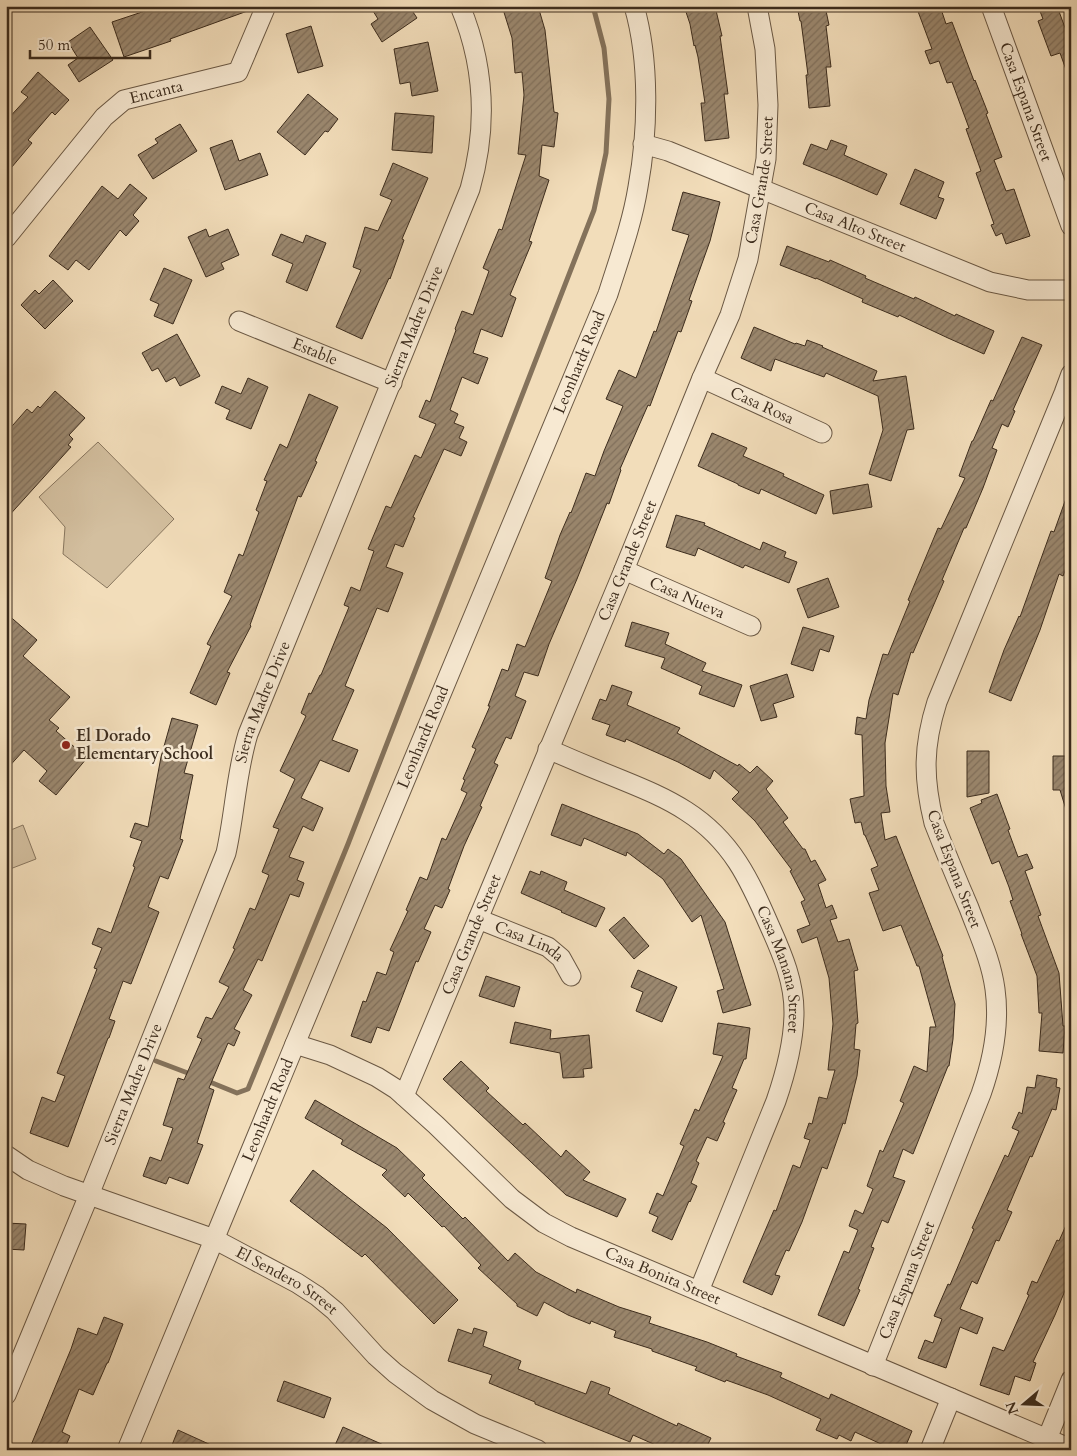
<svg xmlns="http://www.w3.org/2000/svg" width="1077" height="1456" viewBox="0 0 1077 1456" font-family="Cardo,serif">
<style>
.green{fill:#d3bf9f;stroke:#88765e}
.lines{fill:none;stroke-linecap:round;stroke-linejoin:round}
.stream{stroke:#84725b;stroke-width:5}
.building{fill:url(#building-hatch);stroke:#3c2c1d}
.minor-casing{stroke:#6a5844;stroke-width:21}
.minor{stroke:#f7e9d2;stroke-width:19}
.poi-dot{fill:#8f2418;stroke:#f7e9d2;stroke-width:2}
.labels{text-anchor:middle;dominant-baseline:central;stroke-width:5;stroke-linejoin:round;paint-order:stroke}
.street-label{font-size:16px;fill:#3c2c1d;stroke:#f7e9d2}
.poi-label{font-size:16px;font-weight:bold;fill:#3c2c1d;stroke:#f7e9d2;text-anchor:start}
</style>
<defs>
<pattern id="building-hatch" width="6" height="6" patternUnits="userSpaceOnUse" patternTransform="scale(1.25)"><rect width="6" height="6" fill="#9b886f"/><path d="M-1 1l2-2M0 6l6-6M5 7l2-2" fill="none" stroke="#806f5b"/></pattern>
</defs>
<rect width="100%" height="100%" fill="#f2ddba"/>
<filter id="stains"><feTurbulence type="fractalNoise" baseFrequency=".004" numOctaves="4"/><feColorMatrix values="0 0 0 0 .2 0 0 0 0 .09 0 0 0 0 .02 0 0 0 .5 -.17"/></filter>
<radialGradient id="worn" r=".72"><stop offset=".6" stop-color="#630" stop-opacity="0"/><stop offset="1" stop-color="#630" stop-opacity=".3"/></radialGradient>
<path class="green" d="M98,442L174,519L107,588L63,554L65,527L39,497Z
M23,825L36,859L10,869L6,860V832Z"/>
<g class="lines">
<path class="stream" d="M156,1061L193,1075
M205,1080L237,1093L248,1089L348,844L594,210L606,153L609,99L604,48L593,6"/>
</g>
<path class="building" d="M146,6H254L253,9L170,39L171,41L124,57L112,22L148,10Z
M370,6H409L417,18L382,42L371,24L378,19Z
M502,6H538L545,30L554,112L558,113L554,147L542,145L539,176L549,180L529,241L532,242L510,295L516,298L502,337L481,329L473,353L488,358L478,384L462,377L450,410L458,414L454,423L464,427L459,438L467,442L461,456L444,449L413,517L415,518L403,547L395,544L386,567L403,573L388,612L377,608L345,686L354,690L332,740L358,750L349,772L320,760L301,798L323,808L313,831L303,826L289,857L304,862L297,880L304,883L299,897L290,894L262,961L258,959L243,990L252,995L234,1029L240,1032L234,1046L228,1043L209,1088L214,1090L197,1143L203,1145L188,1184L169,1177L166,1184L143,1176L150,1157L161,1161L173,1128L163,1125L178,1078L184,1080L202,1039L197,1037L206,1017L212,1019L229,987L219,982L235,949L233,948L250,908L255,910L269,875L262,872L279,829L273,827L295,779L280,771L306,716L301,713L309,693L311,694L320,675H321L349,607L344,605L351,587L360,591L374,551L368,549L386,506L391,508L415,455L421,458L436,424L419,417L426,400L430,402L456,330L455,329L462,311L473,315L489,271L483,268L499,229L502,230L526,155L518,154L524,95L522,72L515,73L512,38Z
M684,6H715L722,36H720L728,94H724L729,138L705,141L701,103H705L698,57L695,45L694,46L690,24Z
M797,6H825L829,25L826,26L831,67H826L830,106L809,108L806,75H808L801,21H800Z
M916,6H940L946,24L952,22L974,81L975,80L988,113L986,114L1002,157L994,160L1006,191L1014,189L1030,236L1006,244L1002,233L996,236L991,225L994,224L976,173L981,171L966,129L969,128L952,82L947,83L939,61L930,64L925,51L932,49Z
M1038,6H1057L1071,44V78H1069L1060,53L1051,56L1038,21L1043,19Z
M311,26L323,66L298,73L286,34Z
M90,27L113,60L79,82L68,65L78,58L68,42Z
M428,42L438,91L412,96L410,82L400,84L394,49Z
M38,72L69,100L55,115L52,112L28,140L32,143L6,174V121L28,97L21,92Z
M308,94L338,119L328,132L325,131L305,155L277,132Z
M395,113L434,116L432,153L392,150Z
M180,124L197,151L153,179L138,155L158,143L155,139Z
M232,140L239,161L260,153L268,175L225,190L210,148Z
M831,140L847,146L844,155L887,174L877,195L838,178L803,164L811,144L827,150Z
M393,163L428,178L402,239L404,240L390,279L389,278L362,339L336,327L361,270L353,267L365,227L378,231L392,200L380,195Z
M915,169L944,182L938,197L944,199L936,219L900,204Z
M130,184L147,198L133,215L139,221L126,236L120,230L89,270L76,260L68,270L49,256L102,186L118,199Z
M683,192L720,202L710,241L689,300L692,301L681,332L678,331L650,406L648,405L620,469L621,470L609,504L607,503L577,579L549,644L538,676L524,672L515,696L526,701L511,739L506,737L494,763L498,765L480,806L482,807L464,846L448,889L450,890L442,908L435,905L424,929L431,932L418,962L416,961L389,1031L377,1027L371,1043L351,1036L363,1001L366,1002L377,972L386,975L394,952L390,950L408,911L406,910L420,877L427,880L442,838L446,840L467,793L461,790L465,780L463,779L476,749L472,747L490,706H488L502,669L508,671L517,644L525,647L552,581L545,578L560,535L570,512L571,513L586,473L595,476L604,451L623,406L606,399L619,370L636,378L654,331L656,332L689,235L672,230Z
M206,229L209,237L228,229L239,255L221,263L224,269L206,277L188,237Z
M281,234L303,243L306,235L326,243L307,291L286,282L293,264L272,255Z
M787,246L829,262L830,260L866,276L865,278L914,299L915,297L955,316L956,314L994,331L984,354L948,338L899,315L898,317L862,302L863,299L816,278V279L780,265Z
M164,268L192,280L173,324L154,316L159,304L150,300Z
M53,280L73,301L45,329L21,305L35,290L39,294Z
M754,327L795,344L796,343L805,346L807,340L823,346L822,347L877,371L873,381L906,376L914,429L907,430L891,481L869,474L883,430L878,396L826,373L824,377L775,359L771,371L741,358Z
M177,334L200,376L180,386L175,377L166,382L158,368L152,371L142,353Z
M1022,337L1042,345L1013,410L1015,411L1008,427L1002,424L992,448L997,450L983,488L966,528H964L942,580L944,581L913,653L911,652L898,695L893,693L885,743L886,786L890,812L881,813L885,840L896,836L943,956L942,957L955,1004L953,1039L949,1066H948L913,1154L903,1149L893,1177L905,1181L888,1223L882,1220L871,1247L874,1248L858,1289L860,1290L844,1326L818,1315L844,1251L849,1253L858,1230L849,1226L855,1210L863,1214L873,1189L867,1186L880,1150L883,1152L904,1103L900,1101L914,1066L927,1072L930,1027H936L919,966H917L901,925L883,931L869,893L879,890L871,869L878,866L865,835H864L861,822L855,823L850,799L864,796L862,735L855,734L857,717L866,719L869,700L883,654L888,655L910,601L908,600L938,528L941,529L965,478L959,476L972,441H973L991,400L993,401Z
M248,378L268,387L251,429L226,419L230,410L215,403L222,386L241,394Z
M55,391L85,418L69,435L73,439L68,445L71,447L6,519V433L27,409L32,413L38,406L40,408Z
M309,394L338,407L315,461L317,462L301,497L298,496L250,625L251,626L227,672L230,673L216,705L190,693L211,646L207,644L232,596L224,592L239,554L243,556L259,512L256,510L267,481L264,480L280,444L287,448Z
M712,433L747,448L743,456L784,474L783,476L824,495L816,514L761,489L759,494L738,485V484L698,466Z
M868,484L872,507L833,514L830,491Z
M1069,490H1071V556L1063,576L1059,574L1040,630L1011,701L989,692L1004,650L1019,616L1020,617L1051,531L1054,532Z
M676,515L705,523L704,525L760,550L763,542L786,552L784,557L797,562L789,583L745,565L743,568L698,548L695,556L666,547Z
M828,578L839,607L808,618L797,589Z
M6,613L37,640L23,656L70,697L49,720L59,728L56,731L87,758L56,795L39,781L47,771L24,750L6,770Z
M632,622L669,633L665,644L706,663L702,671L742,685L734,707L699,694L702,686L661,668L665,658L625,646Z
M803,627L834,636L829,652L820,649L813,671L791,664Z
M787,674L794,697L773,704L777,717L761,721L750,686Z
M612,685L632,692L627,705L680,728L677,733L738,766L739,764L750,773L757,766L773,781L766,789L788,818L783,822L803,849H805L811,862L815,860L826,880L818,884L826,908L832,905L837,918L830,920L838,942L849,939L858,970L854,971L858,1023L856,1024L854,1049L860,1050L857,1076L845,1124L843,1123L827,1169L822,1167L802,1222L789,1251L786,1250L775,1275L780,1276L772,1295L743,1282L774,1210L776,1211L793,1165L800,1168L810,1140L804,1138L809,1123L812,1124L819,1097L827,1099L835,1070H828L833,1024L829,978L817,937L802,943L797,930L810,925L801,902L805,900L790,871L792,870L755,821L732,799L739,792L714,770L710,779L678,762L626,739L625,742L606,735L610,725L592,719L600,699L606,701Z
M172,718L198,725L184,773L193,775L180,839L183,840L168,879L160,876L148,907L159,912L131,984L123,981L109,1019L115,1021L109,1038H108L68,1147L30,1133L42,1097L55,1102L65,1076L57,1073L97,969L94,968L102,948L92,944L98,928L111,933L135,867L133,866L142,841L130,837L135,823L148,827L161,757Z
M967,751H989V793L967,797Z
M1053,756H1071V815L1068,816L1060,790H1053Z
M997,794L1010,829L1008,830L1018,857L1027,854L1033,868L1025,871L1041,915L1038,916L1059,973L1063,1026H1065L1063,1053L1039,1051L1042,1013H1039L1037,976L1021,934H1022L1010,901L1013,900L1009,887L999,861L992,864L970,808L982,803L981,800Z
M562,804L638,834L664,854L668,849L681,859L725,922L751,1005L723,1013L717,991L724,989L701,915L692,922L663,879L627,852L626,856L584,838L581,846L551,835Z
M530,871L540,875L541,871L567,882L564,890L605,908L596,927L561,912L562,911L521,893Z
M624,917L649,946L634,959L609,930Z
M638,970L677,987L662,1022L636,1011L643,992L631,987Z
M486,976L520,987L514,1007L479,996Z
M515,1022L551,1030L550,1039L589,1035L592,1068L583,1069L584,1077L563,1078L560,1053L510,1043Z
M718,1023L750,1028L746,1059H744L732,1088L737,1090L723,1122L725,1123L717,1141L707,1137L696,1161L699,1163L691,1183L697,1186L690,1202L689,1201L672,1240L652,1231L658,1217L649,1213L657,1193L663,1196L684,1146L680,1144L695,1109L699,1111L723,1056L713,1054Z
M461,1061L489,1088L486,1091L523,1125L525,1123L561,1157L566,1150L590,1172L583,1180L626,1199L617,1217L566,1195L443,1079Z
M1037,1075L1057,1079L1056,1087L1060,1088L1056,1110L1052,1109L1032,1157L1030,1156L1007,1210L1012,1212L999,1241L996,1240L977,1284L972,1281L960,1309L983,1318L977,1334L960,1327L946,1368L918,1358L925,1340L933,1343L942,1319L934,1316L948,1284L950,1285L974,1229L972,1228L1005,1155L1008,1157L1019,1131L1012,1128L1019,1112L1022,1114L1027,1087L1035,1088Z
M315,1100L397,1148L425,1175L422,1178L463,1219L465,1217L508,1261L515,1253L536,1272L576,1293L577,1289L619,1307L651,1317L649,1323L707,1342L737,1354L736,1356L782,1373L780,1377L829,1399L831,1394L912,1431L904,1450H894L855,1432L851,1441L839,1435L837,1439L816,1430L821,1419L768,1395L726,1380L725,1382L695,1370L697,1367L652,1351V1349L614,1337L616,1331L591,1321L590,1324L568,1315L544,1302L537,1316L517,1306V1304L478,1268L481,1265L444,1226L442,1227L408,1193L405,1197L382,1175L387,1170L341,1144L343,1140L305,1118Z
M313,1170L387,1228L458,1300L434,1324L365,1254L362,1257L290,1201Z
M1071,1214V1276L1055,1315L1033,1362L1036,1363L1030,1381L1015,1376L1009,1395L980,1385L993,1347L1004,1351L1029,1295L1027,1294L1032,1281L1037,1283L1057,1240L1059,1241Z
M6,1223L26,1224L24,1250L6,1249Z
M104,1317L123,1324L108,1363H107L93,1395L79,1389L62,1432L70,1436L64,1450H29L71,1349L78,1328L97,1335Z
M474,1328L487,1332L483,1346L521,1361L518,1369L586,1394L591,1381L610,1388L608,1394L677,1426L678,1423L711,1438L705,1450H667L633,1435L630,1442L535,1404V1402L489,1383L492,1375L448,1361L458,1329L472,1334Z
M284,1381L331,1398L324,1418L277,1401Z
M343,1427L395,1450H333Z
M178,1430L222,1450H170Z"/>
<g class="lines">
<g class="minor-casing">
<g id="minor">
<path id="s1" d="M991,6L1071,226"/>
<path id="s2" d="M643,144L668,151L990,282L1028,290H1071"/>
<path id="s3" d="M6,238L104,117L124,100L238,72L266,6"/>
<path id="s4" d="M239,321L392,383"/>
<path id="s5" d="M702,378L822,433"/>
<path id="s6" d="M624,570L751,626"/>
<path id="s7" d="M548,749C573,760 597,770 622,780C644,789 666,798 686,811C733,841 750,881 771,929C783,956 794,982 794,1012C794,1043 786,1072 776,1101L699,1291"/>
<path id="s8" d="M478,919L548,947L561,958L571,976"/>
<path id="s9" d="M295,1044L330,1055L377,1077L396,1089L436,1125L512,1199L544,1223L571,1237L1071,1449"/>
<path id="s10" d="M404,1096L624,570L702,378L730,315L748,259L766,159L768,105L765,49L757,6"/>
<path id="s11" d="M6,1155L28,1170L64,1186L214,1239L297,1283L317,1296L335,1311L376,1356L395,1373L432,1400L475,1424L538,1450"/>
<path id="s12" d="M873,1366L981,1094C993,1060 1000,1025 995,989C991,960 979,935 969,908C957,880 945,851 934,823C923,778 923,746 937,702L1064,393L1071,374"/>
<path id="s13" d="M6,1395L89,1195L226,853C235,813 236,773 248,734L470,189C488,126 485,66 460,6"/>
<path d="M1047,1439L1071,1380"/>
<path id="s14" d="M127,1450L295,1044L608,294C619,259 632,224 638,187C648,132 650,61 634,6"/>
<path d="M930,1450L951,1398"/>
</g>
</g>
<use href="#minor" class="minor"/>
</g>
<circle class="poi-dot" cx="66" cy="745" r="5"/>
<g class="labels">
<g class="street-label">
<text stroke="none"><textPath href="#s3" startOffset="215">Encanta</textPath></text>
<text stroke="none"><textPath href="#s1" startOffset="102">Casa Espana Street</textPath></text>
<text stroke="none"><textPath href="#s10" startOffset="985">Casa Grande Street</textPath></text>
<text stroke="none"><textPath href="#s2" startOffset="228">Casa Alto Street</textPath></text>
<text stroke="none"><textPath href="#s13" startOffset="1146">Sierra Madre Drive</textPath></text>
<text stroke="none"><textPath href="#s4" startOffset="82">Estable</textPath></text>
<text stroke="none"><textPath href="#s14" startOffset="1178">Leonhardt Road</textPath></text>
<text stroke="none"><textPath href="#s5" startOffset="66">Casa Rosa</textPath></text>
<text stroke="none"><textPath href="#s10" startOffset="580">Casa Grande Street</textPath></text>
<text stroke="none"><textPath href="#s6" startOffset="69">Casa Nueva</textPath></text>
<text stroke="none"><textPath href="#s13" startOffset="741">Sierra Madre Drive</textPath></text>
<text stroke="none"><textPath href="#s14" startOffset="772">Leonhardt Road</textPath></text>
<text transform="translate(954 869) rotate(69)">Casa Espana Street</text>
<text stroke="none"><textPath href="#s10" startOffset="175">Casa Grande Street</textPath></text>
<text stroke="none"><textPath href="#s8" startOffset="56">Casa Linda</textPath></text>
<text stroke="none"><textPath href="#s7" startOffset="341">Casa Manana Street</textPath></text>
<text stroke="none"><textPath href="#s13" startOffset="336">Sierra Madre Drive</textPath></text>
<text stroke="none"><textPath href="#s14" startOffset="368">Leonhardt Road</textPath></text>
<text stroke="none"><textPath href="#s9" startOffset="441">Casa Bonita Street</textPath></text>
<text stroke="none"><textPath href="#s12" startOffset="92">Casa Espana Street</textPath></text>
<text stroke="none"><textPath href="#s11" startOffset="309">El Sendero Street</textPath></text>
</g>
<g class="poi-label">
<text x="76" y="736">El Dorado<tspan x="76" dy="18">Elementary School</tspan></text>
</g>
</g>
<rect width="1077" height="1456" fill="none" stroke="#f2ddba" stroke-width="25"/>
<rect x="8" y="8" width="1062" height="1441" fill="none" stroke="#3c2c1d" stroke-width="2.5"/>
<rect x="12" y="12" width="1052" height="1431" fill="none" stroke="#3c2c1d"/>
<g transform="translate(1024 1404) rotate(251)" stroke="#f7e9d2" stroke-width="4" paint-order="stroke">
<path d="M0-4L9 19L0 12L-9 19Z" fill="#3c2c1d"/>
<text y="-8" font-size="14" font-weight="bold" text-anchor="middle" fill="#3c2c1d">N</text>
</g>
<path d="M30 50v8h120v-8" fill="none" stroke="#3c2c1d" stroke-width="2.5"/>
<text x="38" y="50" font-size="15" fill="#3c2c1d" stroke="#f7e9d2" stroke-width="4" paint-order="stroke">50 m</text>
<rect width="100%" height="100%" filter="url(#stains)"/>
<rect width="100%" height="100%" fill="url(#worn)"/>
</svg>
